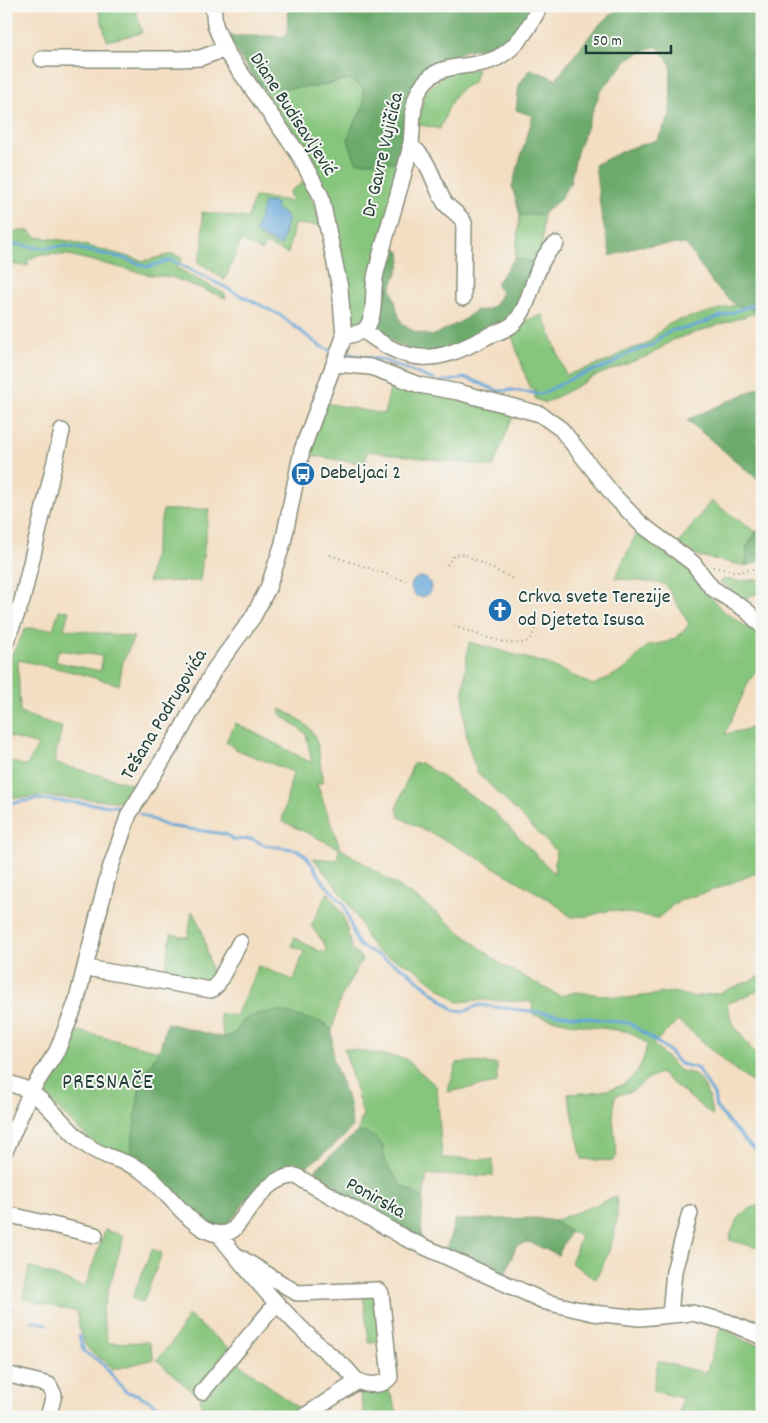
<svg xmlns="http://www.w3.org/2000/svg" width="768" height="1423" viewBox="0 0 768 1423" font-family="Dekko,sans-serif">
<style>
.green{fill:#86c57c;stroke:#528158;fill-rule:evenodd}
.forest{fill:#6caa6c;stroke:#467450}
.water{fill:#64a6d8;stroke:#427286}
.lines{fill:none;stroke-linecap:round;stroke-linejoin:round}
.stream{stroke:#64a6d8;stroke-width:3}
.minor-casing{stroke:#898e7b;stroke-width:18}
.path{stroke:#898e7b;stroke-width:2;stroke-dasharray:1 4;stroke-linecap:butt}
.minor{stroke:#fff;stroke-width:15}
.labels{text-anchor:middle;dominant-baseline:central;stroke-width:4;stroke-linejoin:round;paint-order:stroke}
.street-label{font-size:20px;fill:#1f3d34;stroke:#f6f6f2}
.poi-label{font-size:20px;fill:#1f3d34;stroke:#f6f6f2;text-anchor:start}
.quarter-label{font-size:22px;letter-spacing:1px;fill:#1f3d34;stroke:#f6f6f2}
</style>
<rect width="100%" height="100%" fill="#f6f6f2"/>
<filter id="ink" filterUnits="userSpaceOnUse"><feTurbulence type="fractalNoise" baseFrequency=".02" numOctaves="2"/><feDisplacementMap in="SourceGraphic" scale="10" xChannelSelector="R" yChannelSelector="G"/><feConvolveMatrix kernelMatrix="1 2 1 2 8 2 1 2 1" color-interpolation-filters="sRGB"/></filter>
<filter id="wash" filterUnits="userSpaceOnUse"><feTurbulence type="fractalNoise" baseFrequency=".0096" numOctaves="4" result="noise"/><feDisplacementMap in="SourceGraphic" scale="20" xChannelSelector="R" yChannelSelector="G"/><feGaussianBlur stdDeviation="1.12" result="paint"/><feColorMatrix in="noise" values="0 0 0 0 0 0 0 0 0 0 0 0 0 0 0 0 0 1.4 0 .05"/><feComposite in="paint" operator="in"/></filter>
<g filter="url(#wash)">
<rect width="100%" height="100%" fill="#f3dec2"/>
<path class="green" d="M98,6H135L142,33L107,41Z
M478,69L473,83C451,91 449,109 440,129L417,124L425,92L447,72Z
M350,79L363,88L364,106L352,127L400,162L368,313L358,325L352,326L347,277L327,191L306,153L262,89L314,87Z
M304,182L323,226L294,224L288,254L265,244L262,251L241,241L225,280L198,262L203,246L202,212L248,218L254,197L292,201L289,192ZM276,203V209L288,217L281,246L259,237Z
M543,214L542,247L537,263L515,258L520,215Z
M6,231H29L37,237L69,241L144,261L173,254L183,258L177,268L225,294L226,298L171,277L150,275L69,255L40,254L28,260V266L6,264Z
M735,305L761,311L673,340L650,355L595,376L546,403L535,399V389H530L510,330L527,320L543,315L566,375L611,360L621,352L645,345L669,323Z
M392,380L515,411L493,467L367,451L365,464L308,455L325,403L384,414Z
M711,501L756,532L747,547L746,566L698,556L678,544Z
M209,509L200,581L148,582L163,510Z
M639,528L682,562L721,609L762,638V664L749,681L725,734L762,726V871L708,892L679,900L658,918L610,910L589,916L571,917L553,902L468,852L399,817L397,807L413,764L421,763L492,810L554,873L556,851L478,773C459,732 462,686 469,642L548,664L593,685L624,670L648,645C667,644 679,639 689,624L665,584L615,578Z
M725,579L739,581L762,579V592L747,597V603L720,582Z
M59,610L69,611L64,629L134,637L123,662L119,685L78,673L18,660L20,713L62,727L54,763L136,785L128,802L40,796L6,799V760L27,766L38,745L6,736V665L26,628L53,629ZM58,650L102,656L101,671L56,662Z
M281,709C323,730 316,740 323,782L317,784L340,848L420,900L502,965L560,996L576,992L627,998L673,992L692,997L719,993L762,976V989L727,1004L732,1023L762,1063V1088C730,1071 707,1042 678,1021L653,1044L680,1071C705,1072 708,1095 713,1116L660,1073L649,1078L632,1091L615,1096L613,1119L617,1155L613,1161L582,1159L568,1094C609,1091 639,1092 647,1044L630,1032L574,1024L533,1015L532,1002L477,1000L458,1002L411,966L376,951L366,937L361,924L345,898L313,858L337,860L339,848L282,821L293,772L235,749L226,741L236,723L312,763L306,734L280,714Z
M328,892L343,915L352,949L362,959L340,999L332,1030L324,1023L244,1020L235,1033L224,1038L219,1013L236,1016L258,966L294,980L304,951L292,946L294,938C305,942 316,952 327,953L324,943L311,926Z
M192,911L202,930L214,982L210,984L164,976L171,934L188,937Z
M74,1030L159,1051L141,1078L130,1157L100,1146L89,1139L41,1093L59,1066Z
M344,1048L406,1059L437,1087L442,1158L493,1160V1176L427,1175L423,1198L402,1186L395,1176L384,1160L383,1146L367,1133L357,1132L363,1115Z
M468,1062L497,1064V1083L447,1092L457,1063Z
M616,1197C621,1227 609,1253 596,1279L571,1263L581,1236L570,1232L554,1221Z
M762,1205V1249L729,1240C735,1222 741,1208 762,1205Z
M105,1230L124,1236L102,1312L108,1343L149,1342L154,1359L112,1370C107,1359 97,1358 89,1350C81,1341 77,1323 78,1312L23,1299L29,1267L85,1287Z
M152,1249L162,1253L143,1303L132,1298Z
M363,1293L374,1295L383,1342L369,1343Z
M188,1315L230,1349L195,1394L157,1360L176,1337Z
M721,1326L747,1342L762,1345V1417H678L682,1398L653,1391L658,1361L706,1373Z
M235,1360L302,1411L293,1417H202L200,1398Z
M358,1386L386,1387L391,1395L399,1417H365Z"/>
<path class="forest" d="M288,6H540L509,43L464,51L432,67L408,91L400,162H356L348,140L352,127L364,106L363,88L350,79L314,87L262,89L234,49L229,36H287Z
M621,6H762V311L735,305L713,284L686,244L638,246L611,256L601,213L595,165L627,149L657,140L670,116L671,65L657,46L630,57L600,92L577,152L570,183L559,200L543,214L520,215L512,186L533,116L516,110L519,85L530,69L556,79L595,29Z
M391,247L400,252L401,262L391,288C402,320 393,328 432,336L462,321L476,310C490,312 498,304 502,291L497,287V282L515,258L537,263L513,318L460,348L418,353L370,331L380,278Z
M762,386V483L687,420Z
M762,523V561L746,566L747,547Z
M279,1011L324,1023L332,1030L333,1060L349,1103L352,1127L343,1138L304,1169L285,1167L257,1187L229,1223L222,1227L206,1224L130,1157L141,1078L159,1051L167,1023L224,1038L235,1033L244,1020L257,1014Z
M357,1132L367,1133L377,1139L383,1146L384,1160L395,1176L402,1186L423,1198L421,1241L317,1183L313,1176L317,1168Z
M536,1218L554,1221L570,1232L558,1255L529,1242L516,1246L504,1278L445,1253L455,1220Z"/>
<path class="water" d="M264,202L276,203V209L288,217L281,246L255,233Z
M411 587a10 10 0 1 1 20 0a10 10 0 1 1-20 0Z"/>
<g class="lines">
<path class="stream" d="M6,243L41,248L65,246L123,258L147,267L171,260L280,315L320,346L333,352
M342,353L383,360L434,380
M440,382L467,378L498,391L511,390L541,394L575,377L612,364L629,353L651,346L662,336L673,330L688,328L753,305
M6,804L37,799L123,807
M140,814L167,826L225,834L234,840L252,839L264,845L298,850L307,857L324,883L344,904L355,938L360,946L406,970L454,1010L466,1011L479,1005L629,1023L667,1049L680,1064L697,1068L714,1095L716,1107L726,1119L750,1146L762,1152
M6,1305L12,1309
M32,1321L47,1324
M79,1336L84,1352L101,1362L126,1392L139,1395L173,1415"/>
</g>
</g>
<g filter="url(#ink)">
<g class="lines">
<g class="minor-casing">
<path id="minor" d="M42,59H179L200,58L225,49
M410,146C429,156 434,186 445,203C451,211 460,214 464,223L463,298
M364,331C411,366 435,364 486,337C495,333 510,329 516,321C534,300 533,261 556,244
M344,337L364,331C378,315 371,292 376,273C386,232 400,191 410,149C414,130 410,110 418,93C434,57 470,72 497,58C518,47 530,26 540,6
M335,364L371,367L419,385L458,392L540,414L561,429L614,496L641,524L693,563L712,588L746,610L762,626
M6,641L22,601L62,431
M87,968L211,990L217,985L240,942
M6,1083C42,1088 59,1124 86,1145C103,1158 127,1160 144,1172C167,1188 202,1250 233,1230C251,1210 266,1176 296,1176L405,1238L546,1302L593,1313L640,1318L692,1313L728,1322L762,1337
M6,1149L31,1091L57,1051L76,1003L109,872L129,814L180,732L214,670L253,617L268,588L283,543L302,450L344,337L340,288L321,196L298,153L226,52L215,25L213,6
M6,1214L95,1235
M220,1236C257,1283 295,1327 342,1365C348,1369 352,1377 358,1381C368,1386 384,1386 390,1377L381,1293L377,1290L297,1293L236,1255
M670,1315L674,1271L690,1213
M6,1374L49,1385L54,1395L48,1417
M202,1392L276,1304
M303,1417L358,1381"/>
</g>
<path class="path" d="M330,555L406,581
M447,565L454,555L464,554L513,579
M713,567L737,572L762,568
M454,626C469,631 511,649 526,642C534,638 535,626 538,618"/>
<use href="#minor" class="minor"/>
</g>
</g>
<defs>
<g id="bus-disc" transform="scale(1.25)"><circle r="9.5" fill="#1f6fb2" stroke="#f6f6f2"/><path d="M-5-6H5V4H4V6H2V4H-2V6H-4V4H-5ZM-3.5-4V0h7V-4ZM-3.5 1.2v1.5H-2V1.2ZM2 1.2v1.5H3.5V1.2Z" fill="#fff"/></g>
<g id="church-disc" transform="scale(1.25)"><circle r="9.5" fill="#1f6fb2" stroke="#f6f6f2"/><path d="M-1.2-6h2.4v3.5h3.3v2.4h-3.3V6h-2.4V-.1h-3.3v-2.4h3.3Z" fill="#fff"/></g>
</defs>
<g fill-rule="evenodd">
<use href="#bus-disc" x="303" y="474"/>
<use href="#church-disc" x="500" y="610"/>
</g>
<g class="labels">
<g class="street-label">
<text transform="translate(292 115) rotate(57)">Diane Budisavljević</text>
<text transform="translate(384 155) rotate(-77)">Dr Gavre Vujičića</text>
<text transform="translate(165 715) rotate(-59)">Tešana Podrugovića</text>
<text transform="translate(375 1199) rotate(29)">Ponirska</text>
</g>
<g class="poi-label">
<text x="320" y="474">Debeljaci 2</text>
<text x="518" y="598">Crkva svete Terezije<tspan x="518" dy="23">od Djeteta Isusa</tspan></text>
</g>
<g class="quarter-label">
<text x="108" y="1083">PRESNAČE</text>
</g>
</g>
<rect width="768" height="1423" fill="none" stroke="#f6f6f2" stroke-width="25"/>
<path d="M586 45v8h85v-8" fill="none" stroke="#1f3d34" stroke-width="2.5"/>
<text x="593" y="45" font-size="15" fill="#1f3d34" stroke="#f6f6f2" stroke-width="4" paint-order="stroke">50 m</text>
</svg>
